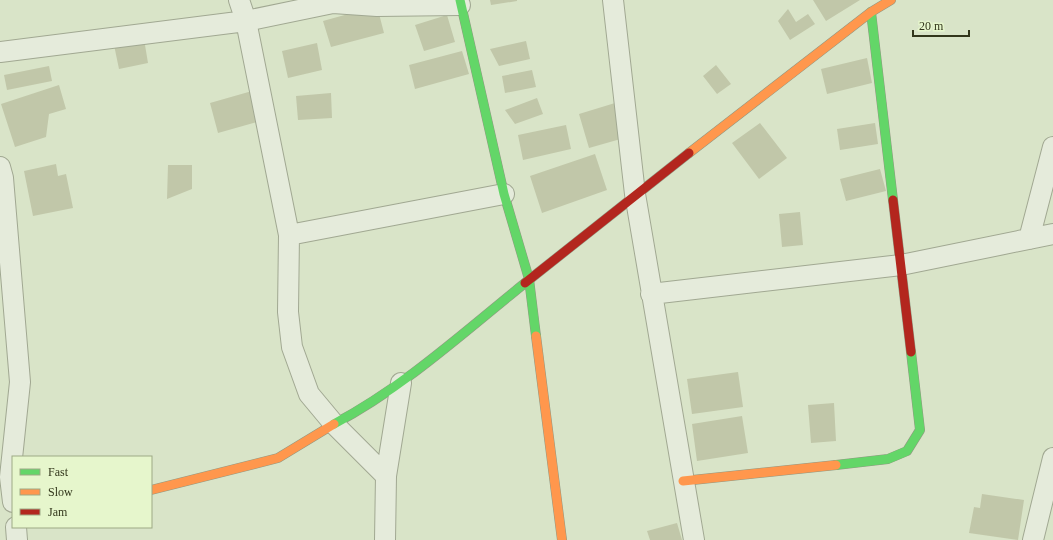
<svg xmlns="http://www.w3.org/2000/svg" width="1053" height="540" viewBox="0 0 1053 540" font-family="Georgia,serif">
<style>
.building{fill:#c1c7a9}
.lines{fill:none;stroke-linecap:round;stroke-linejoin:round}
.street-casing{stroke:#a1a892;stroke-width:22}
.fast-casing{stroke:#919882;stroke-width:10}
.slow-casing{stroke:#919882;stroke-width:10}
.jam-casing{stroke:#919882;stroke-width:10}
.street{stroke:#e5ebdb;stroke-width:20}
.fast{stroke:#63d668;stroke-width:9}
.slow{stroke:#ff974d;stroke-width:9}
.jam{stroke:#b3261e;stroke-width:9}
</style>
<rect width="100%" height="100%" fill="#d9e4c8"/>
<path class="building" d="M490,0H517V1L491,5Z
M813,0H860L826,21Z
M377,6L384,33L331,47L323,21Z
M788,9L796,22L808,14L815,24L790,40L778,21Z
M447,15L455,42L424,51L415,25Z
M144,39L148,63L119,69L114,45Z
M526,41L530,59L499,66L490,49Z
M317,43L322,70L288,78L282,51Z
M462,51L469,74L415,89L409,65Z
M867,58L872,83L827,94L821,69Z
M716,65L731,84L717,94L703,76Z
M49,66L52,81L7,90L4,75Z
M532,70L536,87L505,93L502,76Z
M59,85L66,109L49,114L46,137L15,147L1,104Z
M252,91L260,121L218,133L210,103Z
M331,93L332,118L298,120L296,96Z
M537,98L543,114L515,124L505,110Z
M615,103L624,138L589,148L579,114Z
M760,123L787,158L759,179L732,143Z
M875,123L878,144L840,150L837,129Z
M566,125L571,149L523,160L518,135Z
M595,154L607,190L542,213L530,176Z
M56,164L58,176L66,174L73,208L33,216L24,171Z
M168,165H192V189L167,199Z
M880,169L886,191L846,201L840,179Z
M800,212L803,245L782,247L779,214Z
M738,372L743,407L692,414L687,379Z
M834,403L836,441L811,443L808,405Z
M742,416L748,453L697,461L692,424Z
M982,494L1024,500L1018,540L969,533L974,507L980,508Z
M677,523L682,540H650L647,531Z"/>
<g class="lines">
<g class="street-casing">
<path id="street" d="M239,0L246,21L289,235L288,312L292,347L309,394L334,424L386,476
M613,0L635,194L694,540
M0,52L246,21L333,3L377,6L460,5
M0,167L3,178L20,382L10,477L13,502
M289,235L504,194
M1029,239L1053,147
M651,294L901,265L1053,234
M16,527L17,540
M385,540L386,476L401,383
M1033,540L1053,458"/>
</g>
<g class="fast-casing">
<path id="fast" d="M460,0L504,194L529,279L536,336
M871,12L893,200
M334,424C404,387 463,333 525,283
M836,465L888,459L907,451L920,430L911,352"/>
</g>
<g class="slow-casing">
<path id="slow" d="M689,153L871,12L891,0
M536,336L562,540
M683,481L836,465
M151,490L278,458L334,424"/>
</g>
<g class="jam-casing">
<path id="jam" d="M893,200L911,352
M525,283L689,153"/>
</g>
<use href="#street" class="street"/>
<use href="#fast" class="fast"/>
<use href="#slow" class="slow"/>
<use href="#jam" class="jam"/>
</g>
<rect x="12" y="456" width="140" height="72" fill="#e6f6cc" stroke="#9ea985"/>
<rect x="20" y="469" width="20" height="6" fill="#63d668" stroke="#9ea985"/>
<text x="48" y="476" font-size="12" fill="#32361b">Fast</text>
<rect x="20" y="489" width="20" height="6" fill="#ff974d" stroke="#9ea985"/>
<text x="48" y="496" font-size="12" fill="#32361b">Slow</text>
<rect x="20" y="509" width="20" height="6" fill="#b3261e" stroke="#9ea985"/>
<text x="48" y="516" font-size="12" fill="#32361b">Jam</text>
<path d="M913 30v6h56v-6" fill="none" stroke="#32361b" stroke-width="2"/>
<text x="919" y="30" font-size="12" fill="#32361b" stroke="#e6f6cc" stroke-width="3" paint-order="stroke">20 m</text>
</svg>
